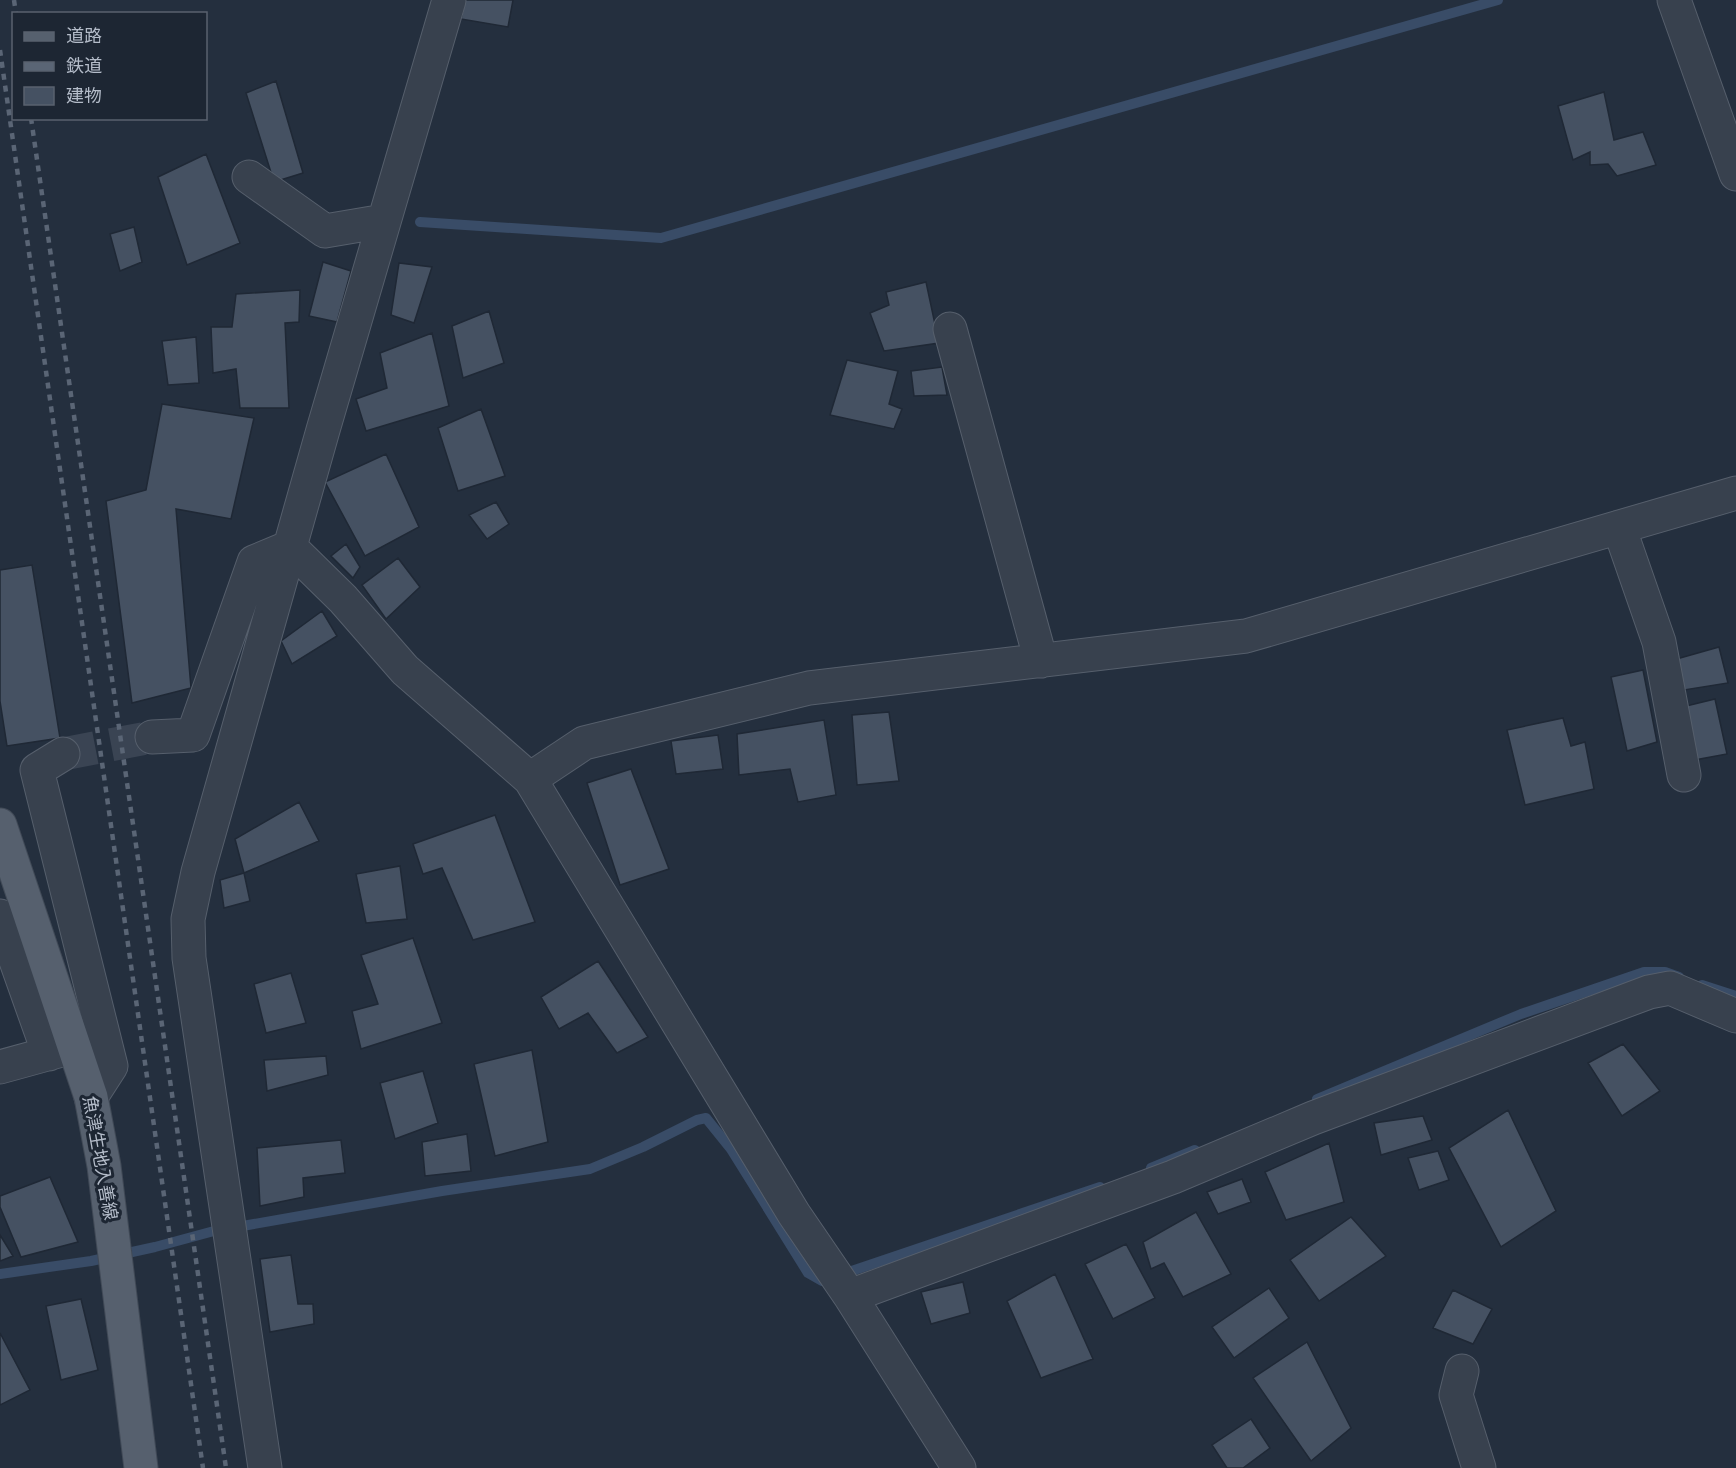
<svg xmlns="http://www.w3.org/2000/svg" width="1736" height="1468" viewBox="0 0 1736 1468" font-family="Cabin,'Noto Sans JP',sans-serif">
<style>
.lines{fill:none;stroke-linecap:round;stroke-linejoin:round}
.stream{stroke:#394c67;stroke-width:10}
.building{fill:#455162;stroke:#1f2835;stroke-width:1.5}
.minor-tunnel{stroke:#3a4453;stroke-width:33;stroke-dasharray:33 16;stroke-linecap:butt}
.minor-casing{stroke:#565f6c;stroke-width:35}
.major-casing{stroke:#414a57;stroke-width:35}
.minor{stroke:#38414e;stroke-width:33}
.major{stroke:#56606e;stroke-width:33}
.rail{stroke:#5a6575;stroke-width:4.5;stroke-dasharray:6 6;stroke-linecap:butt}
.labels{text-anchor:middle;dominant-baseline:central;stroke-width:6;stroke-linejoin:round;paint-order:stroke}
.street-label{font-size:18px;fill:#b4bcc9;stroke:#1d2633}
</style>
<rect width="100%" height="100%" fill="#242f3e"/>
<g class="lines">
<path class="stream" d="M420,222L661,238L1498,0
M1702,985L1736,996
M1317,1099L1521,1014L1644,972H1665L1679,977
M1151,1168L1195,1150
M0,1274L91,1261L155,1247L214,1231L442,1191L590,1169L643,1147L697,1120L706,1118L731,1149L808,1273L822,1281L1100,1187"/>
</g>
<path class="building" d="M465,0H513L508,27L461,19Z
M276,81L303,173L274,182L246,93Z
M1604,92L1614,140L1643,132L1656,165L1617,176L1608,164L1590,165V152L1573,160L1558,106Z
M206,154L240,243L187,265L158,177Z
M134,227L142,262L120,271L110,234Z
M323,262L351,271L337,322L309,316Z
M399,263L432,267L414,323L391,315Z
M926,282L939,343L884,351L870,313L889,305L886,292Z
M300,290L299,322L285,323L289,408H240L236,369L213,373L211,327H232L236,294Z
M489,311L504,363L463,378L452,326Z
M432,333L449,406L366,431L356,399L387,388L380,353Z
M196,337L199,383L168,385L162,341Z
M847,360L898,371L889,404L902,409L894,429L830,415Z
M942,367L947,395L914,396L911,371Z
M162,404L254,418L231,519L176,509L191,688L132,703L106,501L146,490Z
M481,409L505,476L458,491L438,428Z
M386,454L419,527L365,556L325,482Z
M496,502L509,524L487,539L469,515Z
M346,544L360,567L353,578L331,556Z
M398,558L420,587L386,619L362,585Z
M32,565L60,738L7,746L0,701V570Z
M322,611L337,636L292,664L281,641Z
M1719,647L1728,683L1678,691L1673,660Z
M1643,670L1657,742L1627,751L1611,677Z
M1715,699L1727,754L1689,761L1682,707Z
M889,712L899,781L857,785L852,715Z
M1563,718L1571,746L1585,742L1594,789L1525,805L1507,730Z
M824,720L836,795L798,802L790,769L739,775L737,734Z
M718,735L723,769L676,774L671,741Z
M631,769L669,869L620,885L587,783Z
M299,802L319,841L244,873L235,839Z
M495,815L535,922L473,940L442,868L423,874L413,844Z
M400,866L407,919L366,923L356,874Z
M244,873L250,901L224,908L220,880Z
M413,938L442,1023L361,1049L352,1011L378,1004L361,955Z
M598,961L648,1037L617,1053L588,1013L559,1029L541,997Z
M291,973L306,1023L266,1033L254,984Z
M1623,1044L1660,1091L1622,1116L1588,1063Z
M532,1050L548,1142L495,1156L474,1064Z
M326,1056L328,1075L267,1091L264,1060Z
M423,1071L438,1123L395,1139L380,1083Z
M1508,1110L1556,1211L1501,1247L1449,1148Z
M1423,1116L1432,1140L1381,1155L1374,1123Z
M467,1134L471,1171L425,1176L422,1142Z
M341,1140L345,1173L303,1178L304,1197L260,1206L257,1148Z
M1329,1143L1344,1202L1286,1220L1265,1172Z
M1438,1151L1449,1180L1419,1190L1408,1158Z
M50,1177L78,1242L21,1257L0,1207V1196Z
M1242,1179L1251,1202L1218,1214L1207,1192Z
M1196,1212L1231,1274L1183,1297L1164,1263L1151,1269L1143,1242Z
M1351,1217L1386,1256L1319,1301L1290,1260Z
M0,1235L13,1256L0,1261Z
M1126,1244L1155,1298L1113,1319L1085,1264Z
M291,1255L298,1304H313L314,1324L270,1332L260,1259Z
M1055,1274L1093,1359L1041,1378L1007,1301Z
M963,1282L970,1313L931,1324L921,1292Z
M1269,1288L1289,1318L1234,1358L1212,1327Z
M1453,1290L1492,1309L1473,1344L1433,1328Z
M81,1299L98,1370L61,1380L46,1306Z
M0,1333L30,1390L0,1405Z
M1307,1342L1351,1428L1311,1461L1253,1378Z
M1251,1419L1270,1448L1243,1468H1227L1212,1445Z"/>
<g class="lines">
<path class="minor-tunnel" d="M63,754L152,737"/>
<g class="minor-casing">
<path id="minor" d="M1674,0L1736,174
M249,177L325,231L384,221
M950,329L1041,661
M1619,527L1659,642L1684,775
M152,737L193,735L254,562L290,547L343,599L405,670L530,779L794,1214L850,1296L959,1468
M63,754L37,770L111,1066L91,1097
M530,779L584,743L809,688L1246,636L1736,493
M0,916L49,1054
M0,1067L69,1048
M850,1296L1173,1177L1313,1118L1649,992L1670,988L1736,1016
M1462,1371L1456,1395L1479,1468
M265,1468L189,958L188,919L198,872L323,430L449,0"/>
</g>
<g class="major-casing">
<path id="major" d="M0,825L91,1097L104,1166L141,1468"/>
</g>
<use href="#minor" class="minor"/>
<use href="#major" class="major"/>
<path class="rail" d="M14,0L16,14
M0,50L203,1468
M31,118L226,1468"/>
</g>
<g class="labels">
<g class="street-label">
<text transform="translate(100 1158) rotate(80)">魚津生地入善線</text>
</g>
</g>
<rect x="12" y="12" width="195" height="108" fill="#1d2633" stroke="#59626f" stroke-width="1.5"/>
<rect x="24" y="32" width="30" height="9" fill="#56606e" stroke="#59626f" stroke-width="1.5"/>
<text x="66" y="42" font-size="18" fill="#b4bcc9">道路</text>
<rect x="24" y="62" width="30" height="9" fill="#5a6575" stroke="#59626f" stroke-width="1.5"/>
<text x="66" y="72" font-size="18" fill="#b4bcc9">鉄道</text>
<rect x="24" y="87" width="30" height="18" fill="#455162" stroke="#59626f" stroke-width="1.5"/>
<text x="66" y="102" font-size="18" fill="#b4bcc9">建物</text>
</svg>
